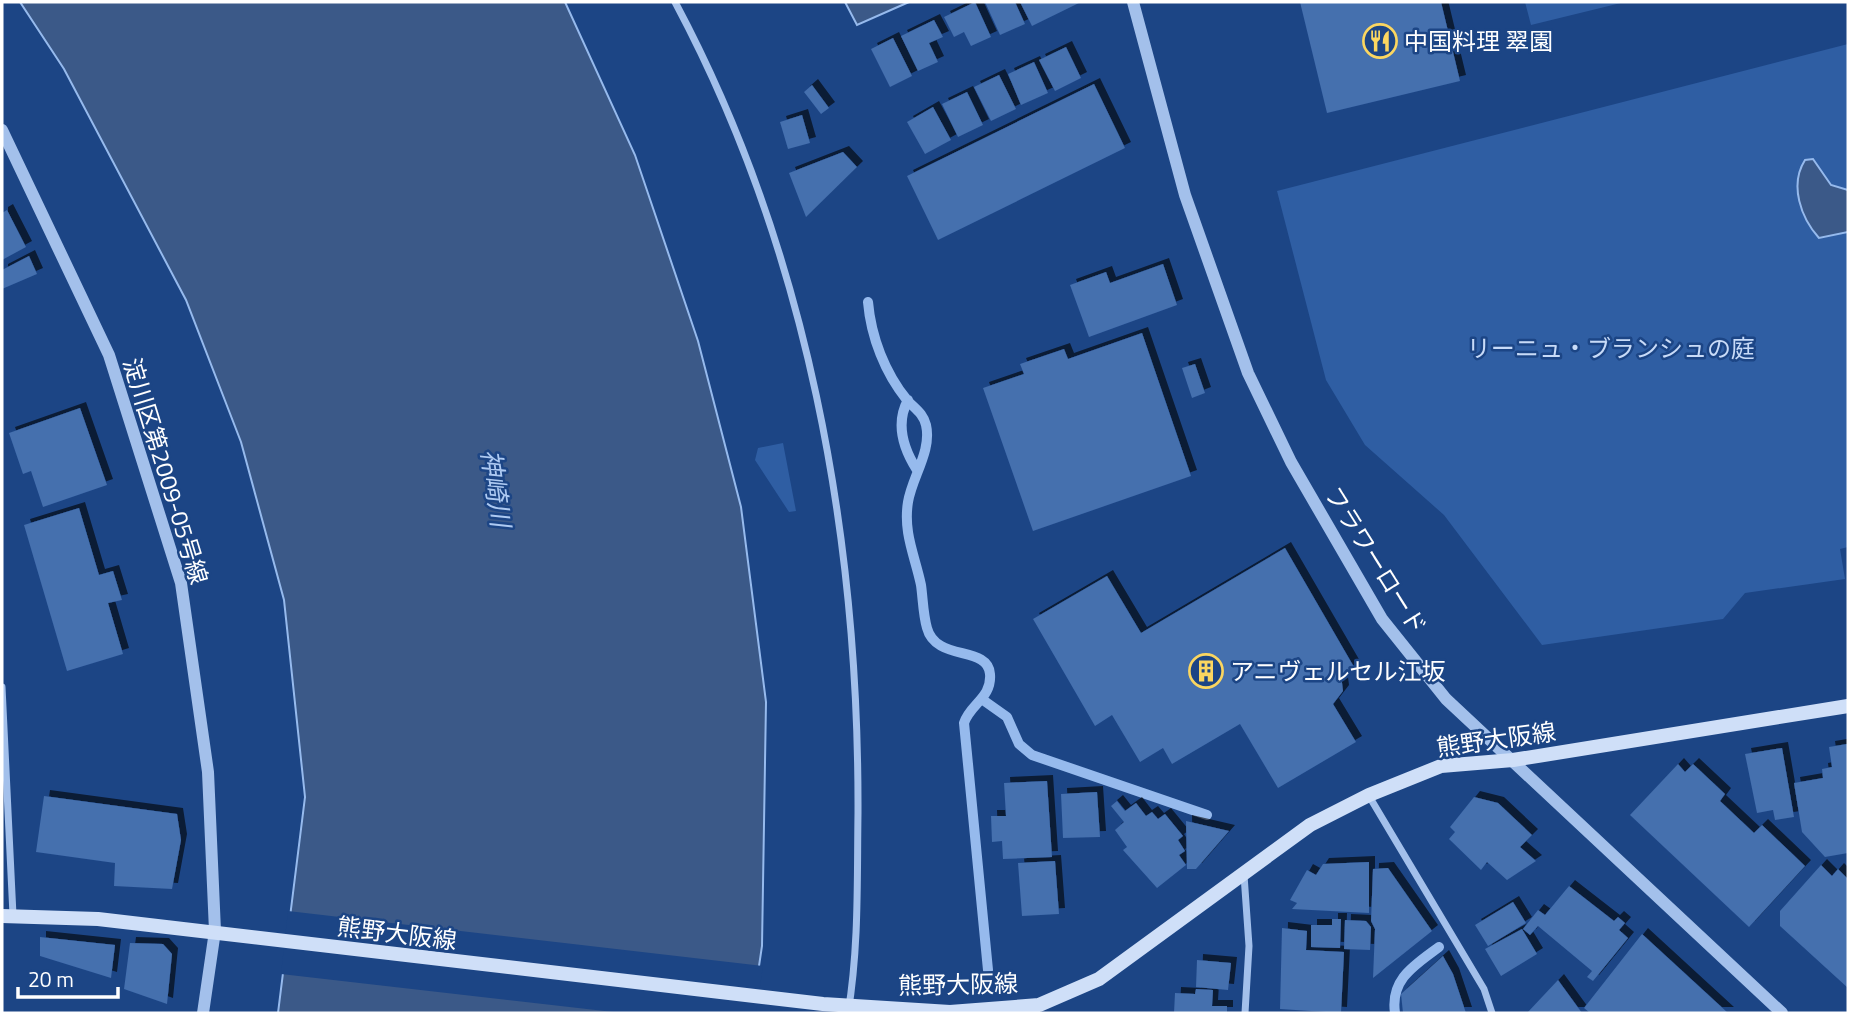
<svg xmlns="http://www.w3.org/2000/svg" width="1850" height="1015" viewBox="0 0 1850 1015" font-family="'Titillium Web','Noto Sans JP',sans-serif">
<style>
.green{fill:#2f5ea3}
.water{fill:#3b5988;stroke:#96baed;stroke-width:2}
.pier{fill:#1c4585}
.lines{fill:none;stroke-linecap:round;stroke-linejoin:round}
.stream{stroke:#96baed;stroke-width:10}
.building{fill:#446fae;filter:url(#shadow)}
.minor{stroke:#a3c0eb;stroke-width:7}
.tertiary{stroke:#a3c0eb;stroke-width:12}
.secondary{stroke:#cfdff8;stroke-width:14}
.labels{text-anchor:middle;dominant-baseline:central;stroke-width:5;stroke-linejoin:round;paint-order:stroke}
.poi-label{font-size:24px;fill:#fff;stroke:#1c4585;text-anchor:start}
.park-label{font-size:24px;fill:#c8dbf8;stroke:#1c4585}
.street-label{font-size:24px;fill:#fff;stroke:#1c4585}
.water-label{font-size:26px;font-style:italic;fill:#aecaf2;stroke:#1c4585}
</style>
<defs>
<filter id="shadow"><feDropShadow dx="6" dy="-6" stdDeviation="0" flood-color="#0009"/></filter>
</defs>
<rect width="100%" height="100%" fill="#1c4585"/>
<path class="green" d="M1525,2H1625L1531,25Z
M1848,44V547L1840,549L1845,579L1745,593L1723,619L1542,645L1444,515L1365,445L1326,380L1277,191Z
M783,443L796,511L789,512L755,460L758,448Z"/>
<path class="water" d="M20,2H565L635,155L698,341L741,507L766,702L762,946L752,1013H278L305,797L284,600L241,442L186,300L64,69Z
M845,2H909L857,25Z
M1813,159L1831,185L1848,190V232L1819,238C1801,218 1789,185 1805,160Z"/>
<path class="pier" d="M288,911L763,966L756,1013H622L281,974Z"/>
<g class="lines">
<path class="stream" d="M868,302C871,337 885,373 907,400C915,409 923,413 926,425C932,451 912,477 908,502C903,533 915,556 921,585C923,599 923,614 927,628C936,662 988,645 990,674C992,698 970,704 964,723L988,970
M908,400C895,424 903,448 917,470
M983,700L1007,717L1019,744L1032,755L1207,815
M1395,1013C1390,979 1415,965 1439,947"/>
</g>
<path class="building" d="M975,2L991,37L971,46L964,32L954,37L944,17Z
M985,2H1015L1025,24L1000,35Z
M1020,2H1081L1032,26Z
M1300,2H1441L1460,81L1327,113Z
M934,20L943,37L929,43L938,62L918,71L901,36Z
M893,38L912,76L890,87L871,49Z
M1066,47L1081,78L1055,91L1039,60Z
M1034,62L1048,93L1021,105L1008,74Z
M999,75L1016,109L991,121L974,87Z
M1094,84L1125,148L938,240L907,176Z
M812,85L829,108L821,114L804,92Z
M967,92L983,125L958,137L942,104Z
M933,107L951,140L925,154L907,122Z
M802,115L810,143L788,149L780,122Z
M843,152L857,167L806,217L789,173Z
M7,210L26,247L2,260V213Z
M29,256L37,274L2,289V270Z
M1163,264L1177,305L1089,337L1070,285L1106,272L1110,283Z
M1142,333L1191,476L1033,531L983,388L1024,374L1020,364L1064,349L1068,359Z
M1195,364L1205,393L1192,398L1182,368Z
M80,408L107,485L43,507L31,471L23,474L9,433Z
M79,508L99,575L113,571L122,600L108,603L123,654L67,671L24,525Z
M1285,548L1354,667L1341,675L1343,691L1333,704L1356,742L1278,788L1240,724L1172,764L1163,748L1140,762L1112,715L1095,726L1033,619L1107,576L1141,633Z
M1847,744L1848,853L1825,857L1802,832L1794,783L1823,778L1822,769L1832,767L1829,747Z
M1782,748L1794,817L1775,820L1773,810L1757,813L1745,754Z
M1678,764L1685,772L1693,764L1725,794L1720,801L1754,833L1762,825L1805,866L1749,927L1630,815Z
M1047,781L1052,857L1003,859L1002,841L992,842L991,816H1006L1004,783Z
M1097,792L1100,837L1063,838L1061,794Z
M44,796L177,814L181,840L172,889L114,886L115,863L36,852Z
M1474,797L1498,803L1532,835L1520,847L1536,861L1507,880L1487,862L1481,870L1449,839L1455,832L1450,827Z
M1117,801L1125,811L1136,803L1146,816L1152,812L1158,819L1165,814L1183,836L1178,840L1185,851L1179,855L1186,865L1157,888L1123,850L1127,847L1115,830L1124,822L1111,806Z
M1186,821L1229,831L1196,869H1187Z
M1055,861L1059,914L1022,916L1018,863Z
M1369,862V913L1292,909L1297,903L1290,900L1307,870L1316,875L1323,864Z
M1821,865L1832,876L1838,869L1848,879V988L1780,926V911Z
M1388,868L1432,931L1373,978L1375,929L1371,921L1373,869Z
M1569,886L1614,921L1618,917L1625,923L1619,930L1628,938L1593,981L1587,977L1592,971L1538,926L1530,935L1523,929L1538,910L1545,915Z
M1513,902L1526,923L1488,946L1475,925Z
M1332,919H1341L1340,948L1311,947V925H1332Z
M1345,920L1366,921L1371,927L1370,950L1344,949Z
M1282,928L1307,931L1306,950L1344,952L1341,1013L1280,1009Z
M1522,929L1537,954L1501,976L1485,949Z
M1642,934L1728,1013H1590L1584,1008Z
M40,937L115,945L111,978L40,956Z
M130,943L163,944L172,954L167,1004L124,989Z
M1443,956L1453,974L1466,1013H1403L1401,994Z
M1197,960L1231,963L1228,990L1196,987Z
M1558,980L1582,1013H1527Z
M1196,989L1213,990L1212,1006H1227V1013H1174L1175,993L1195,994Z"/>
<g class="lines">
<path class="minor" d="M675,2C807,249 859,535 858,813C857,880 859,947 848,1013
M2,687L13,915
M1369,796L1484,989L1492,1013
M1244,875L1249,946L1245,1013"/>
<path class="tertiary" d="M1133,2L1185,195L1248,373L1291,462L1382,619L1446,699L1782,1013
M2,130L109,355L181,583L208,772L215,931L203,1013"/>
<path class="secondary" d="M2,916L98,919L823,1004L950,1012L1039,1005L1099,979L1310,825L1369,795L1441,766L1513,760L1848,706"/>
</g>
<defs>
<g id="restaurant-ring" transform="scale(1.75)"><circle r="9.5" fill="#1c4585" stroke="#fbd660" stroke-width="1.5"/><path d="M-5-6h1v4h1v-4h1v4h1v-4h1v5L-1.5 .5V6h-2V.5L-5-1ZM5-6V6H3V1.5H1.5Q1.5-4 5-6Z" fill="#fbd660"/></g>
<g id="building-ring" transform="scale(1.75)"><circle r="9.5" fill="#1c4585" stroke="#fbd660" stroke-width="1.5"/><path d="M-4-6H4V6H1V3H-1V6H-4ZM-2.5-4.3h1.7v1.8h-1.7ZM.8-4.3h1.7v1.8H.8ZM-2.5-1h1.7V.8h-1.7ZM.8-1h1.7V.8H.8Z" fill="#fbd660"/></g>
</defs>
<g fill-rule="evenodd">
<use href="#restaurant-ring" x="1380" y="41"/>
<use href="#building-ring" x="1206" y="671"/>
</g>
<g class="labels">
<g class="poi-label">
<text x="1404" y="41">中国料理 翠園</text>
<text x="1230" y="671">アニヴェルセル江坂</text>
</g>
<g class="park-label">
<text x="1611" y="348">リーニュ・ブランシュの庭</text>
</g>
<g class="street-label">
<text transform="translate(166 471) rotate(73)">淀川区第2009-05号線</text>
<text transform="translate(1376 560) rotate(58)">フラワーロード</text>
<text transform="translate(1496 739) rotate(-8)">熊野大阪線</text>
<text transform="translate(397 933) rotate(7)">熊野大阪線</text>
<text transform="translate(958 984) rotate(-1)">熊野大阪線</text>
</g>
<g class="water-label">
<text transform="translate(496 488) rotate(82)">神崎川</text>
</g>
</g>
<rect width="1850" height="1015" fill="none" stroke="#ffffff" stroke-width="7"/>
<path d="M18 987v10h100v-10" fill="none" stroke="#ffffff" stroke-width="3.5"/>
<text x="28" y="987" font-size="21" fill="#ffffff" stroke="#1c4585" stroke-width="5" paint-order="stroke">20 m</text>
</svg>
